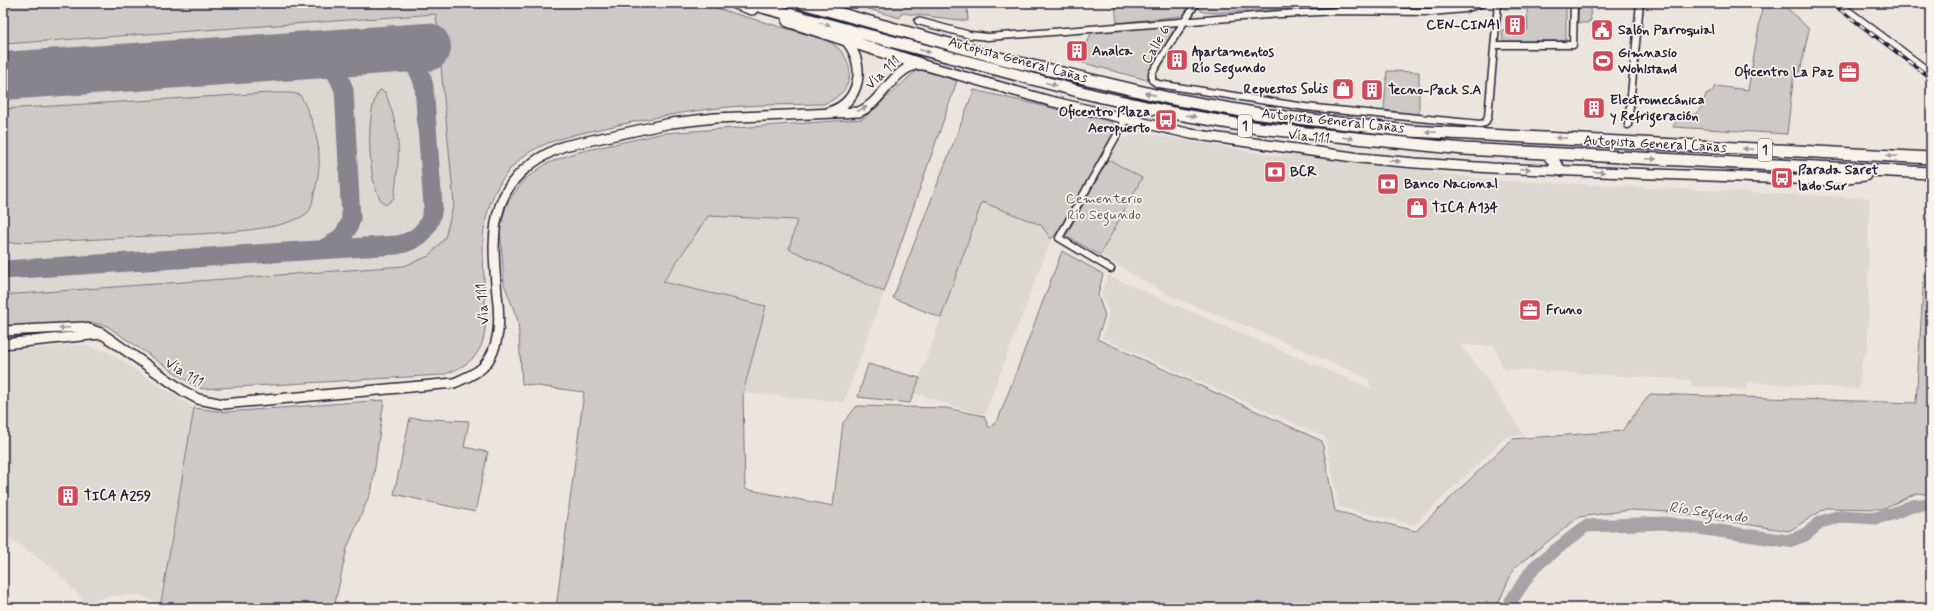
<svg xmlns="http://www.w3.org/2000/svg" width="1934" height="611" viewBox="0 0 1934 611" font-family="Mynerve,sans-serif">
<style>
.built{fill:#dbd8d2}
.green{fill:#cdc9c6;stroke:#787680}
.lines{fill:none;stroke-linecap:round;stroke-linejoin:round}
.river{stroke:#a6a3a6;stroke-width:13}
.taxiway{stroke:#86848c;stroke-width:19}
.runway{stroke:#86848c;stroke-width:48}
.street-casing{stroke:#22223b;stroke-width:9}
.secondary-casing{stroke:#22223b;stroke-width:12}
.highway-casing{stroke:#22223b;stroke-width:14}
.street{stroke:#f7f3e8;stroke-width:6}
.secondary{stroke:#f7f3e8;stroke-width:9}
.highway{stroke:#f7f3e8;stroke-width:11}
.rail-casing{stroke:#22223b;stroke-width:3.5}
.rail{stroke:#f7f3e8;stroke-width:2;stroke-dasharray:6;stroke-linecap:butt}
.oneway{fill:#97959a}
.labels{text-anchor:middle;dominant-baseline:central;stroke-width:3.5;stroke-linejoin:round;paint-order:stroke}
.shield{fill:#f7f3e8;stroke:#62616f;stroke-width:1}
.shield-label{font-size:13px;font-weight:bold;fill:#22223b}
.poi-label{font-size:14px;font-weight:bold;fill:#22223b;stroke:#f7f3e8;text-anchor:start}
.street-label{font-size:14px;fill:#22223b;stroke:#f7f3e8}
.park-label{font-size:14px;fill:#555465;stroke:#f7f3e8}
.water-label{font-size:15px;font-style:italic;fill:#504f60;stroke:#f7f3e8}
</style>
<rect width="100%" height="100%" fill="#eae6de"/>
<filter id="ink" filterUnits="userSpaceOnUse"><feTurbulence type="fractalNoise" baseFrequency=".025" numOctaves="2"/><feDisplacementMap in="SourceGraphic" scale="8" xChannelSelector="R" yChannelSelector="G"/><feConvolveMatrix kernelMatrix="1 2 1 2 8 2 1 2 1" color-interpolation-filters="sRGB"/></filter>
<g filter="url(#ink)">
<path class="built" d="M3,3H698L826,40L836,45L843,51L849,64L850,75L847,86L841,94L832,101L823,104L721,108L661,116L549,142L527,154L505,176L490,201L483,228V242L486,331L479,350L468,362L456,370L442,375L203,389L193,385L107,326L94,323L3,329Z
M1143,133L1276,156L1302,155L1492,180L1869,198L1868,350L1862,358L1859,389L1747,382V390L1691,386V380L1503,369L1495,346L1460,345L1485,376L1524,435L1507,436L1414,525L1339,507L1325,437L1102,338L1109,313L1101,294L1108,276L1371,389L1368,378L1249,327L1172,297L1100,255L1142,178L1108,159L1122,139Z
M982,202L1041,225L1051,239L984,416L914,393Z
M708,216L798,220L789,249L884,292L844,402L743,393L766,306L663,282Z
M82,344L108,352L194,408L160,603L139,595L108,596L86,603L56,571L3,533V351Z"/>
<path class="green" d="M3,3H698L826,40C858,56 858,92 823,104C788,105 753,104 719,108C682,112 645,119 609,127C582,133 552,138 528,153C499,173 484,208 483,242C483,260 484,279 485,298C487,339 486,361 442,375L203,389L193,385L107,326L94,323L3,329V295L404,266L429,256L445,238L454,203L436,14L3,44Z
M847,3H967L968,21L901,13L900,18Z
M1117,3H1192L1185,14L1181,16L1117,23L1115,5Z
M1201,3H1405L1381,6L1311,7L1215,13L1203,12L1198,8Z
M1504,3H1566V41H1503L1502,30H1528L1527,9H1504Z
M1579,3H1587L1586,7L1590,9L1591,21H1588V23H1578Z
M1763,3H1782L1809,29L1800,72H1794L1787,134L1673,127L1681,112L1695,115L1701,109L1706,94L1712,92L1715,86L1748,90Z
M1181,25L1147,80L1080,62L1092,31Z
M918,69L957,81L884,292L789,249L797,220L708,216L663,282L766,306L743,393L745,489L833,506L843,423L857,406L946,408L984,416L989,428L998,420L1062,251L1103,274L1098,295L1105,316L1097,339L1322,441L1335,511L1416,531L1512,439L1622,431L1650,394L1916,403L1924,272H1931V495L1917,493L1882,509L1826,508L1789,531L1669,512L1631,510L1579,517L1514,568L1496,608H556L584,392L522,384L518,321L504,284L500,228L507,203L525,179L546,164L574,153L664,133L863,119Z
M1387,71L1419,72V115L1384,110Z
M380,90L385,92C402,135 400,154 394,198L386,205C367,197 364,105 380,90Z
M974,90L1113,122L1116,131L1058,231L1051,239L1041,225L982,202L941,318L893,298Z
M270,93H292L300,95C309,110 319,138 319,156C320,168 317,183 314,195C312,201 312,210 306,214C279,234 187,234 151,236C102,239 53,242 3,243V109Z
M1108,159L1142,178L1100,255L1066,236Z
M868,364L920,378L910,403L858,397Z
M384,400L372,489L347,548L334,608H160L194,408L226,412Z
M410,418L469,421L464,447L488,452L475,512L394,494Z"/>
<g class="lines">
<path class="river" d="M1508,608L1511,601L1534,567L1586,526L1664,523L1788,541L1805,535L1821,522L1840,516L1876,518L1892,514L1912,506L1931,504"/>
<path class="taxiway" d="M304,56C327,60 336,67 344,90L351,219C347,235 337,242 323,249
M3,270L397,245C418,241 431,228 433,206L424,86C420,67 410,59 393,50"/>
<path class="runway" d="M3,76L427,47"/>
<g class="street-casing">
<path id="street" d="M1196,3L1152,73V80L1158,84L1305,107L1480,124L1485,123L1488,117L1498,3
M1838,3L1931,73
M918,21L970,35L988,37L1281,14L1338,11L1431,12L1465,9L1483,3
M1495,45H1573L1574,3
M1628,125L1640,3
M1111,269L1059,238L1126,119"/>
</g>
<g class="secondary-casing">
<path id="secondary" d="M829,112C861,102 866,65 847,42
M3,331L83,327L101,333L185,392L198,399L223,404L454,383C463,379 476,374 483,367C501,348 500,318 497,294C490,225 490,176 564,146L671,123L715,118L859,112C883,102 893,67 920,64L1050,101L1191,134L1360,158L1415,163L1492,168L1818,180
M3,344L101,334"/>
</g>
<g class="highway-casing">
<path id="highway" d="M735,3L752,9
M747,3L1093,95L1173,113L1258,128L1464,149L1931,173
M802,3L1003,59L1168,98L1260,114L1410,131L1931,158
M788,21L920,64
M1547,153L1560,170
M1818,180L1865,175"/>
</g>
<use href="#street" class="street"/>
<use href="#secondary" class="secondary"/>
<use href="#highway" class="highway"/>
<g class="rail-casing">
<path id="rail" d="M1831,3L1931,78"/>
</g>
<use href="#rail" class="rail"/>
</g>
<defs><path id="oneway-solid" d="M-6-.8H1V-3.2L6.5 0L1 3.2V.8H-6Z"/></defs>
<g class="oneway">
<use href="#oneway-solid" transform="translate(825 24) rotate(15)"/>
<use href="#oneway-solid" transform="translate(925 51) rotate(15)"/>
<use href="#oneway-solid" transform="translate(1051 84) rotate(15)"/>
<use href="#oneway-solid" transform="translate(1150 94) rotate(-167)"/>
<use href="#oneway-solid" transform="translate(862 109) rotate(-25)"/>
<use href="#oneway-solid" transform="translate(1191 116) rotate(10)"/>
<use href="#oneway-solid" transform="translate(1431 132) rotate(-177)"/>
<use href="#oneway-solid" transform="translate(1348 138) rotate(7)"/>
<use href="#oneway-solid" transform="translate(1561 138) rotate(-178)"/>
<use href="#oneway-solid" transform="translate(1748 149) rotate(-176)"/>
<use href="#oneway-solid" transform="translate(1892 156) rotate(-177)"/>
<use href="#oneway-solid" transform="translate(1651 159) rotate(3)"/>
<use href="#oneway-solid" transform="translate(1395 161) rotate(6)"/>
<use href="#oneway-solid" transform="translate(1525 169) rotate(2)"/>
<use href="#oneway-solid" transform="translate(1599 172) rotate(2)"/>
<use href="#oneway-solid" transform="translate(64 328) rotate(177)"/>
</g>
</g>
<defs>
<g id="building-square" transform="scale(1.15)"><rect x="-9" y="-9" width="18" height="18" rx="4" fill="#d1495b" stroke="#f7f3e8"/><path d="M-4-6H4V6H1V3H-1V6H-4ZM-2.5-4.3h1.7v1.8h-1.7ZM.8-4.3h1.7v1.8H.8ZM-2.5-1h1.7V.8h-1.7ZM.8-1h1.7V.8H.8Z" fill="#fff"/></g>
<g id="civic-square" transform="scale(1.15)"><rect x="-9" y="-9" width="18" height="18" rx="4" fill="#d1495b" stroke="#f7f3e8"/><path d="M-.6-6.5H3V-4.5H.6V-3L4-1V1h2V6H-6V1h2V-1L-.6-3ZM-1.2 2.5V6h2.4V2.5Z" fill="#fff"/></g>
<g id="stadium-square" transform="scale(1.15)"><rect x="-9" y="-9" width="18" height="18" rx="4" fill="#d1495b" stroke="#f7f3e8"/><path d="M0-5a6.5 5 0 1 0 0 10a6.5 5 0 1 0 0-10ZM-3.5-1.8h7v3.6h-7Z" fill="#fff"/></g>
<g id="office-square" transform="scale(1.15)"><rect x="-9" y="-9" width="18" height="18" rx="4" fill="#d1495b" stroke="#f7f3e8"/><path d="M-6-3h4V-5.5h4V-3h4V5H-6ZM-1-4.5V-3h2v-1.5ZM-6 0V1H6V0Z" fill="#fff"/></g>
<g id="shop-square" transform="scale(1.15)"><rect x="-9" y="-9" width="18" height="18" rx="4" fill="#d1495b" stroke="#f7f3e8"/><path d="M-5-2.5h2.3a2.7 3.5 0 0 1 5.4 0H5L5.5 6h-11ZM-1.5-2.5h3a1.5 2.3 0 0 0-3 0Z" fill="#fff"/></g>
<g id="bus-square" transform="scale(1.15)"><rect x="-9" y="-9" width="18" height="18" rx="4" fill="#d1495b" stroke="#f7f3e8"/><path d="M-5-6H5V4H4V6H2V4H-2V6H-4V4H-5ZM-3.5-4V0h7V-4ZM-3.5 1.2v1.5H-2V1.2ZM2 1.2v1.5H3.5V1.2Z" fill="#fff"/></g>
<g id="bank-square" transform="scale(1.15)"><rect x="-9" y="-9" width="18" height="18" rx="4" fill="#d1495b" stroke="#f7f3e8"/><path d="M-6-4H6V4H-6ZM0-2.3a2.3 2.3 0 1 0 0 4.6a2.3 2.3 0 1 0 0-4.6Z" fill="#fff"/></g>
</defs>
<g fill-rule="evenodd">
<use href="#building-square" x="1515" y="25"/>
<use href="#civic-square" x="1602" y="30"/>
<use href="#building-square" x="1077" y="51"/>
<use href="#building-square" x="1177" y="60"/>
<use href="#stadium-square" x="1603" y="61"/>
<use href="#office-square" x="1849" y="72"/>
<use href="#shop-square" x="1343" y="89"/>
<use href="#building-square" x="1372" y="90"/>
<use href="#building-square" x="1594" y="108"/>
<use href="#bus-square" x="1166" y="120"/>
<use href="#bank-square" x="1275" y="172"/>
<use href="#bus-square" x="1782" y="178"/>
<use href="#bank-square" x="1388" y="184"/>
<use href="#shop-square" x="1417" y="208"/>
<use href="#office-square" x="1530" y="310"/>
<use href="#building-square" x="68" y="496"/>
</g>
<g class="labels">
<g class="shield">
<rect x="1238" y="115" width="14" height="22" rx="3"/>
<rect x="1758" y="139" width="14" height="22" rx="3"/>
</g>
<g class="shield-label">
<text x="1245" y="126">1</text>
<text x="1765" y="150">1</text>
</g>
<g class="poi-label">
<text x="1500" y="25" text-anchor="end">CEN-CINAI</text>
<text x="1618" y="30">Salón Parroquial</text>
<text x="1092" y="51">Analca</text>
<text x="1192" y="52">Apartamentos<tspan x="1192" dy="16">Río Segundo</tspan></text>
<text x="1618" y="53">Gimnasio<tspan x="1618" dy="16">Wohlstand</tspan></text>
<text x="1834" y="72" text-anchor="end">Oficentro La Paz</text>
<text x="1328" y="89" text-anchor="end">Repuestos Solis</text>
<text x="1388" y="90">Tecno-Pack S.A</text>
<text x="1610" y="100">Electromecánica<tspan x="1610" dy="16">y Refrigeración</tspan></text>
<text x="1150" y="112" text-anchor="end">Oficentro Plaza<tspan x="1150" dy="16">Aeropuerto</tspan></text>
<text x="1798" y="170">Parada Saret<tspan x="1798" dy="16">lado Sur</tspan></text>
<text x="1290" y="172">BCR</text>
<text x="1404" y="184">Banco Nacional</text>
<text x="1432" y="208">TICA A134</text>
<text x="1546" y="310">Fruno</text>
<text x="84" y="496">TICA A259</text>
</g>
<g class="street-label">
<text transform="translate(1156 45) rotate(-59)">Calle 6</text>
<text transform="translate(1018 60) rotate(15)">Autopista General Cañas</text>
<text transform="translate(883 73) rotate(-43)">Vía 111</text>
<text transform="translate(1333 121) rotate(6)">Autopista General Cañas</text>
<text transform="translate(1309 137) rotate(7)">Vía 111</text>
<text transform="translate(1655 144) rotate(3)">Autopista General Cañas</text>
<text transform="translate(483 304) rotate(-94)">Vía 111</text>
<text transform="translate(184 373) rotate(32)">Vía 111</text>
</g>
<g class="park-label">
<text x="1104" y="199">Cementerio<tspan x="1104" dy="16">Río Segundo</tspan></text>
</g>
<g class="water-label">
<text transform="translate(1708 513) rotate(8)">Río Segundo</text>
</g>
</g>
<rect width="1934" height="611" fill="none" stroke="#f7f3e8" stroke-width="16"/>
<rect x="8" y="8" width="1918" height="595" fill="none" stroke="#22223b" stroke-width="1.5" filter="url(#ink)"/>
</svg>
